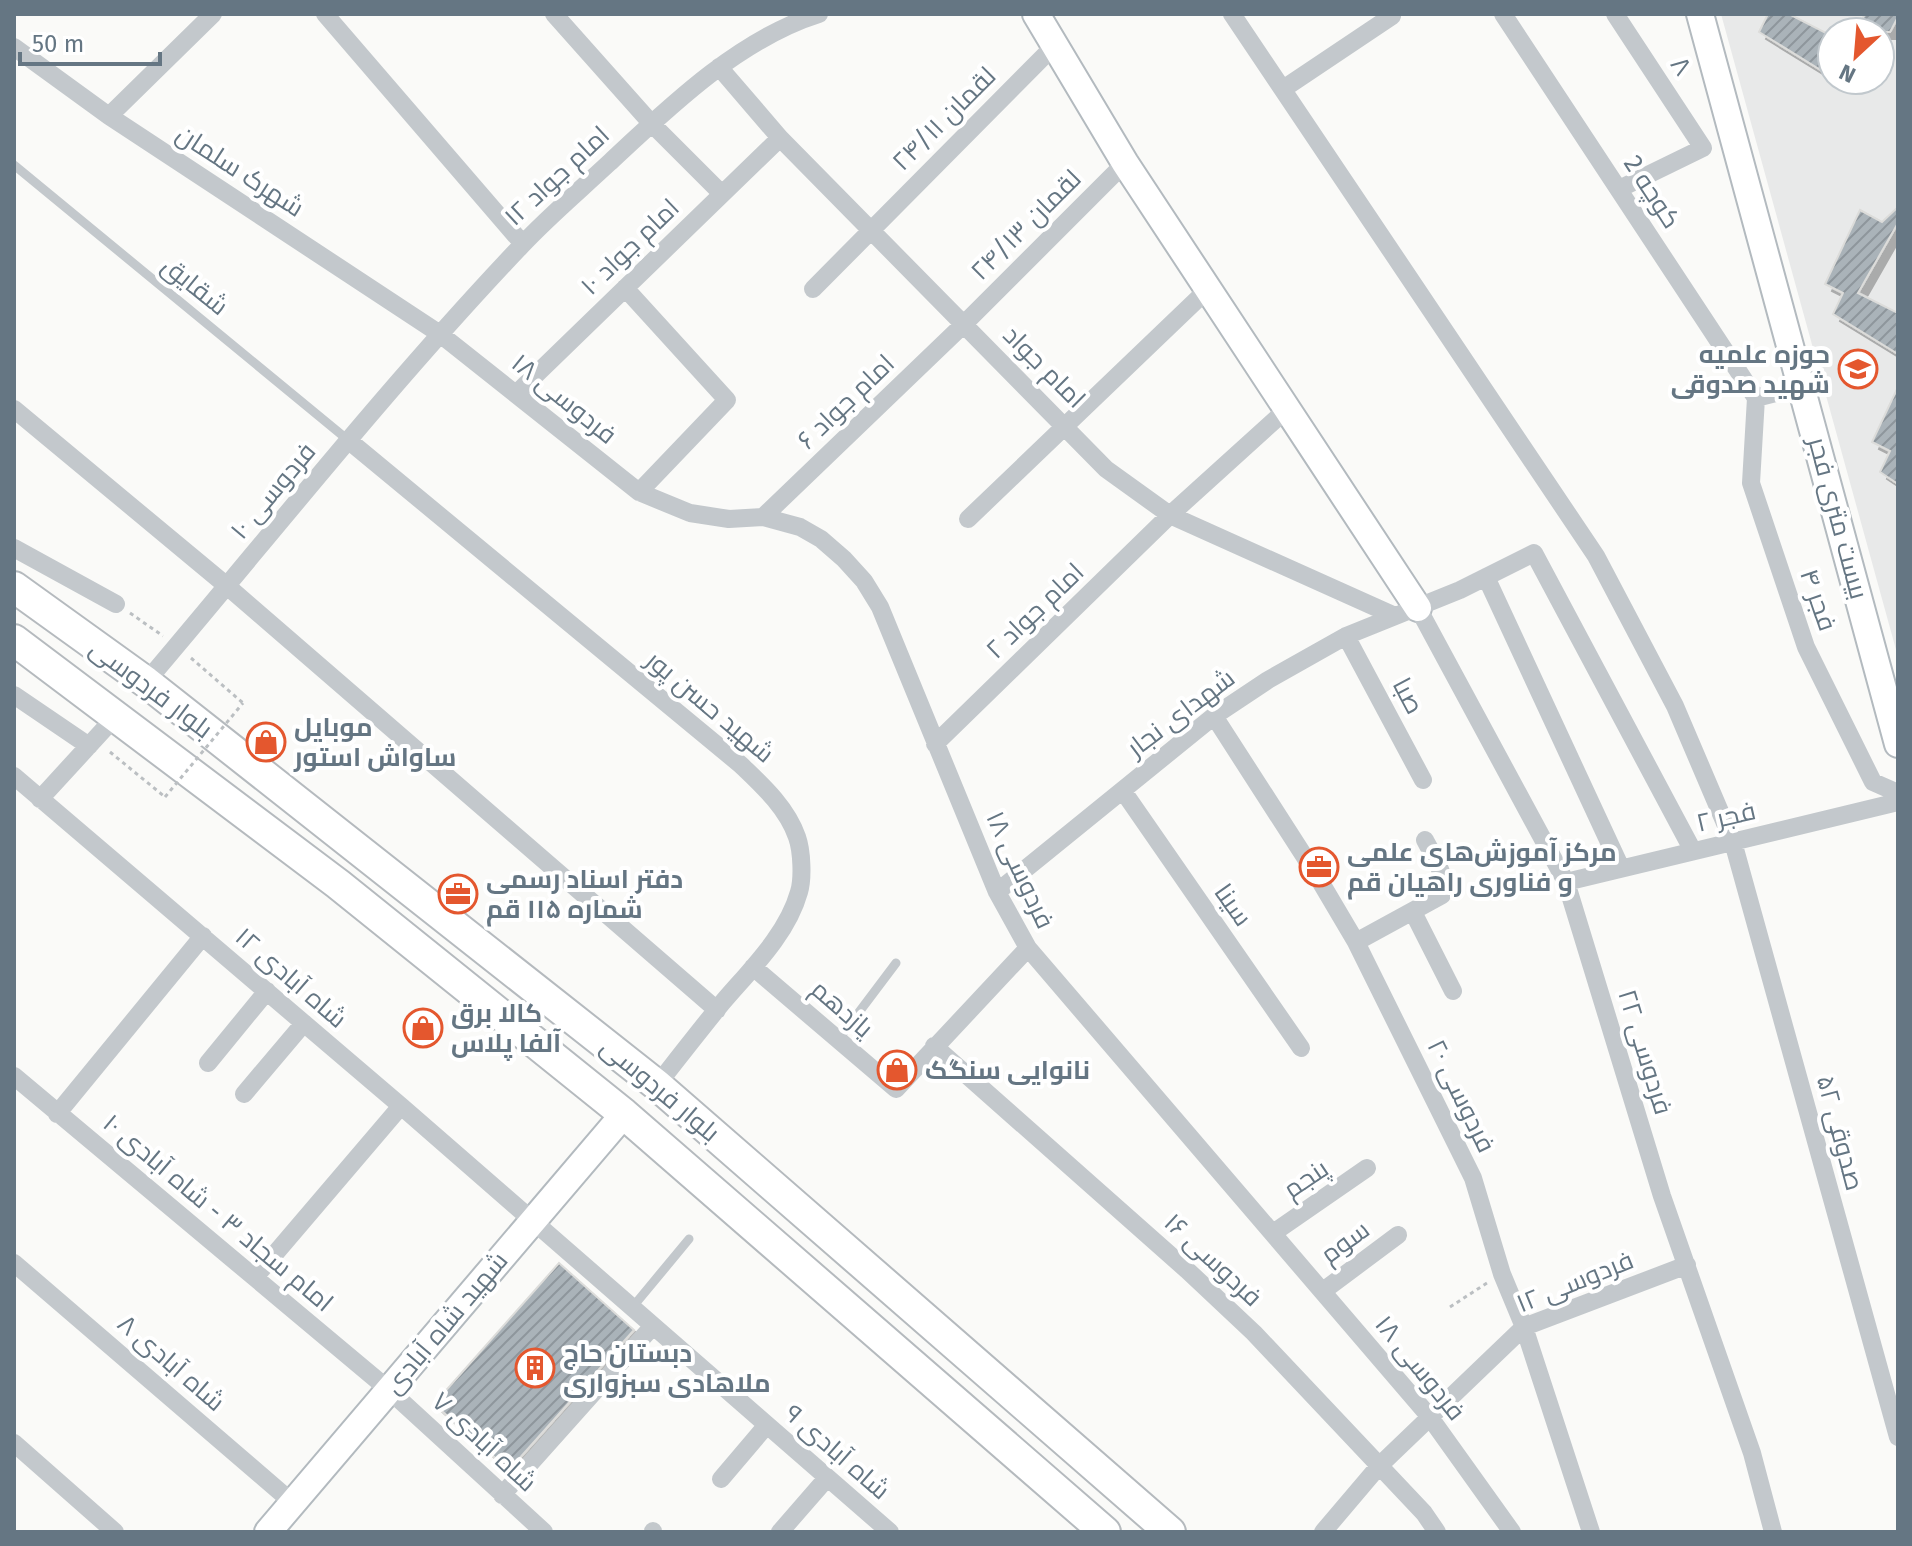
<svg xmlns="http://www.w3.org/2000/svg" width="1912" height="1546" viewBox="0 0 1912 1546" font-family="'Fira Sans',Cairo,sans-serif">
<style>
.built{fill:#e8e9e9;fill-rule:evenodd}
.building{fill:url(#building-hatch);stroke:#dcdcda;stroke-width:2;filter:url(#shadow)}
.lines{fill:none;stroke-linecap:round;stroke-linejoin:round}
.secondary-casing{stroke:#b3babf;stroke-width:30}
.primary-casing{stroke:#b5babe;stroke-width:34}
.path{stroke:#bbbfc2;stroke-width:3;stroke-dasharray:4 4;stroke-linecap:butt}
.lane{stroke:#c3c8cc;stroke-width:9}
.street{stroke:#c3c8cc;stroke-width:18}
.secondary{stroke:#fff;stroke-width:26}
.primary{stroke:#fff;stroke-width:30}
.path-bridge{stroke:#bbbfc2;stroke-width:3;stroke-dasharray:4 4;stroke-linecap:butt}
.labels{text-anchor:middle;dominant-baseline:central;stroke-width:8;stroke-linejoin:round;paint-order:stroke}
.street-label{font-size:26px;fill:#657683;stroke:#fff}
.poi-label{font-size:26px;font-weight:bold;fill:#657683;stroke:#fff;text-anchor:start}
</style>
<defs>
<pattern id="building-hatch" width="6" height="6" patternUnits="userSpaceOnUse" patternTransform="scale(2)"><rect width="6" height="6" fill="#aab3b9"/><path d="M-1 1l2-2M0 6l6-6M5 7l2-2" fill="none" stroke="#8e969c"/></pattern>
<filter id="shadow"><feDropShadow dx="7" dy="7" stdDeviation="0" flood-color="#0004"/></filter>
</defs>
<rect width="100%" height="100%" fill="#fafaf8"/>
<path class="built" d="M1721,14H1898V657ZM1832,32H1880V80H1832Z"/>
<path class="building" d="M1768,14H1789L1832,36V77L1759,32Z
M1865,14H1898V17L1890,32H1855Z
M1898,207V223L1858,293L1898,313V354L1833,314L1843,293L1825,284L1860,210L1882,222Z
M1898,387V484L1880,472L1890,451L1872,442Z
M559,1263L634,1330L509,1470L434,1404Z"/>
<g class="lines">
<g class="secondary-casing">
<path id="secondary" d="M1036,14L1125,163L1418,608
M1700,14L1898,744
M268,1532L624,1114"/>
</g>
<g class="primary-casing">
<path id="primary" d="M14,587L146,682L657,1085L1170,1532
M14,640L338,884L624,1114L1105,1532"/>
</g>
<path class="path" d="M130,613L163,636
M191,658L243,703
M110,752L165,797
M1450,1307L1487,1283"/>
<path class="lane" d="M14,165L348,440
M838,1040L896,963
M631,1309L689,1239"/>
<path class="street" d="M325,14L523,244
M554,14L651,123L722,194
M1232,14L1596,556L1675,706L1733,842L1898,1437
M1503,14L1756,398
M1615,14L1703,148L1619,189
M14,47L109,116L440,334L639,492L690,513L729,519L763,517L800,527L821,539L844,559L864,581L880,607L997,892L1028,948L1429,1416L1512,1532
M719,67L780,138L1106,469L1170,515L1395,616
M1283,89L1392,16
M109,116L213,14
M625,288L727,400L639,492
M813,289L1054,46
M517,393L780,138
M1756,398L1751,483L1806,647L1873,782L1898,793
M1756,398L1803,386
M14,409L227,586L717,1010
M348,440L741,765C763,786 787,808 797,837C802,851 803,879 799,892C787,935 750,970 722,1003C700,1030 679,1057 657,1085
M763,517L964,324L1125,163
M968,519L1207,290
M14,548L116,604
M1486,577L1621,868
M1418,608L1566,882L1662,1196L1752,1453L1773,1532
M1346,636L1423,780
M146,682C270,536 389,385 521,246C548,217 579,191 609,163C669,107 739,39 819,14
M14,695L89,746
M1214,716L1317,876L1356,942L1473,1178L1502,1274L1524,1327L1591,1532
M935,744L1170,515L1287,409
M14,776L401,1106L890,1532
M1123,791L1301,1048
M40,799L117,715
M1566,882L1898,802
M997,892L1214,716L1268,680L1346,636L1460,590L1534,553L1693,851
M1413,912L1453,991
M1356,942L1442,895C1449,878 1433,856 1425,840
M753,967L896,1089L1028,948
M934,1046L1187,1270L1254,1333L1424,1513L1437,1532
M208,1063L267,991
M14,1076L389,1390L544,1532
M244,1094L304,1023
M57,1114L203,936
M1273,1233L1367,1168
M14,1263L293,1503
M256,1276L401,1106
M1323,1291L1398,1235
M14,1443L115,1532
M721,1479L766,1426
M502,1495L652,1327
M653,1532V1531
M780,1532L827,1478
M1323,1532L1379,1466L1524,1327L1687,1265"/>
<use href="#secondary" class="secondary"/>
<use href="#primary" class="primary"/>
<path class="path-bridge" d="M165,797L243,703"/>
</g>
<defs>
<g id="school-ring" transform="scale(2)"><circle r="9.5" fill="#fff" stroke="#e4572e" stroke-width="1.5"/><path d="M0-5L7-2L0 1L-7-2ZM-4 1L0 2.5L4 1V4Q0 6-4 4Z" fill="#e4572e"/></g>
<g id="shop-ring" transform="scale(2)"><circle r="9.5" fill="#fff" stroke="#e4572e" stroke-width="1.5"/><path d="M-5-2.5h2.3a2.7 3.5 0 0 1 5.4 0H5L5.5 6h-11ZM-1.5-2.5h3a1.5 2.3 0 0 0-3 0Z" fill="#e4572e"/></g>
<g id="office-ring" transform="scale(2)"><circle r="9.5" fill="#fff" stroke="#e4572e" stroke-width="1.5"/><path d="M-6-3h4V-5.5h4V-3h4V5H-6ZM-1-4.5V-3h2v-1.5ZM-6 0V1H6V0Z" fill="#e4572e"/></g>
<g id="building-ring" transform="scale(2)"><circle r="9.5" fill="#fff" stroke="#e4572e" stroke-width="1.5"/><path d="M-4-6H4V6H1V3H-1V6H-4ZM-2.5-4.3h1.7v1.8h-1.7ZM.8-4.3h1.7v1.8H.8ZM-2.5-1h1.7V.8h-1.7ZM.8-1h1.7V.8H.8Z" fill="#e4572e"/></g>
</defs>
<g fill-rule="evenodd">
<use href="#school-ring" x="1858" y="369"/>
<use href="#shop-ring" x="266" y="742"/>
<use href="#office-ring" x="1319" y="867"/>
<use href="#office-ring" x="458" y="894"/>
<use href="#shop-ring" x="423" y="1028"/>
<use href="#shop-ring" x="897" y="1070"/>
<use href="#building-ring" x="535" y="1368"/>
</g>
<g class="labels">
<g class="street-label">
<text transform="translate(1681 66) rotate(56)">۸</text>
<text transform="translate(944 119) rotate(-45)">لقمان ۲۴/۱۱</text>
<text transform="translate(240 171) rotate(33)">شهرک سلمان</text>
<text transform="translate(557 176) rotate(-43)">امام جواد ۱۲</text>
<text transform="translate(1652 192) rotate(57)">کوچه 2</text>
<text transform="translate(1026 225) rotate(-45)">لقمان ۲۴/۱۳</text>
<text transform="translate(630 247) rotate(-44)">امام جواد ۱۰</text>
<text transform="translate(195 286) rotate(39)">شقایق</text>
<text transform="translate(1044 367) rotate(45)">امام جواد</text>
<text transform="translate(564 399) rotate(39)">فردوسی ۱۸</text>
<text transform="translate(846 402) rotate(-44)">امام جواد ۶</text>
<text transform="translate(273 491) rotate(-50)">فردوسی ۱۰</text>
<text transform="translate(1838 518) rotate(75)">بیست متری فجر</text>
<text transform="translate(1818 600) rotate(71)">فجر ۴</text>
<text transform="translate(1035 611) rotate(-44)">امام جواد ۲</text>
<text transform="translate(151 689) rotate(37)">بلوار فردوسی</text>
<text transform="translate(1408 696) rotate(62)">صبا</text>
<text transform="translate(710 707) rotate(40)">شهید حسن پور</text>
<text transform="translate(1181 713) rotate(-37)">شهدای نجار</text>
<text transform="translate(1726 817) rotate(-13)">فجر ۲</text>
<text transform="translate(1020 870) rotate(65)">فردوسی ۱۸</text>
<text transform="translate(1233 905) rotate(55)">سینا</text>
<text transform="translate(291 978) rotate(41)">شاه آبادی ۱۲</text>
<text transform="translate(842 1009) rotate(41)">یازدهم</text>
<text transform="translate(1645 1052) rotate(73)">فردوسی ۲۲</text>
<text transform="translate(660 1090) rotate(40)">بلوار فردوسی</text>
<text transform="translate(1461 1096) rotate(64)">فردوسی ۲۰</text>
<text transform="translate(1840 1133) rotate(75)">صدوقی ۵۲</text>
<text transform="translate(1306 1179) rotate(-34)">پنجم</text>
<text transform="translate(218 1213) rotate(40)">امام سجاد ۳ - شاه آبادی ۱۰</text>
<text transform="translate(1345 1242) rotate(-36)">سوم</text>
<text transform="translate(1213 1260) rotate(43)">فردوسی ۱۶</text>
<text transform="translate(1575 1282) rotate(-22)">فردوسی ۱۲</text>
<text transform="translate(446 1323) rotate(-50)">شهید شاه آبادی</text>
<text transform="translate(171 1363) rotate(41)">شاه آبادی ۸</text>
<text transform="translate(1420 1368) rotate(51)">فردوسی ۱۸</text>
<text transform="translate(484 1442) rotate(43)">شاه آبادی ۷</text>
<text transform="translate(837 1452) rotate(41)">شاه آبادی ۹</text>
</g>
<g class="poi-label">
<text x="1830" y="354" text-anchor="end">حوزه علمیه<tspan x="1830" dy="30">شهید صدوقی</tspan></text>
<text x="294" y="727">موبایل<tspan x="294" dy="30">ساواش استور</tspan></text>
<text x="1347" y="852">مرکز آموزش‌های علمی<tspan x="1347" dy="30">و فناوری راهیان قم</tspan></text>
<text x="486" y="879">دفتر اسناد رسمی<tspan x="486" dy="30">شماره ۱۱۵ قم</tspan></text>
<text x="451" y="1013">کالا برق<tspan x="451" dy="30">آلفا پلاس</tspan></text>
<text x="925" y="1070">نانوایی سنگک</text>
<text x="563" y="1353">دبستان حاج<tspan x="563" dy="30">ملاهادی سبزواری</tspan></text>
</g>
</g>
<rect width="1912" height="1546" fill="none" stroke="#657683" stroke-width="32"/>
<g transform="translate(1856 56) rotate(206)"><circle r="38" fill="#ffffff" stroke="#c1c8cd" stroke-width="2"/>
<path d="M0-6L14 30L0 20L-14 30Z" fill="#e4572e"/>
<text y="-12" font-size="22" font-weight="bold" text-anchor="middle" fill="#657683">N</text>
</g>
<path d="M20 52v12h140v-12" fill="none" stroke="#657683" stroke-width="4"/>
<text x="32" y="52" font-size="24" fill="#657683" stroke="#ffffff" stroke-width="6" paint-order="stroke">50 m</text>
</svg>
